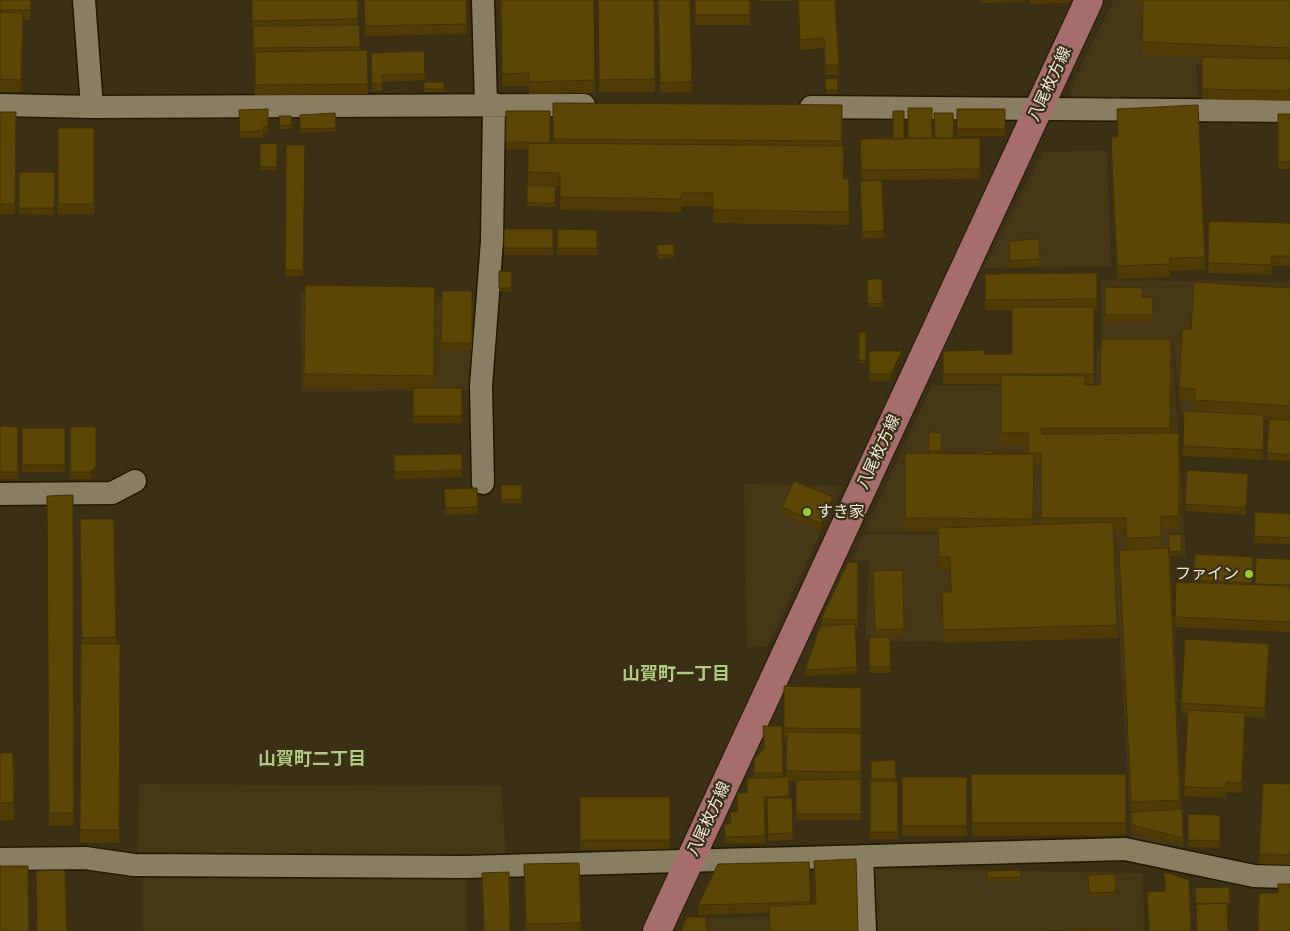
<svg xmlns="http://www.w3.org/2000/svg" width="1290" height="931" viewBox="0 0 1290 931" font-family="'Sofia Sans Condensed','Noto Sans JP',sans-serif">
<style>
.built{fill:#463816}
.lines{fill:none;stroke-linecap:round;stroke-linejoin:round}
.minor-casing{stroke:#221800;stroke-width:25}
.major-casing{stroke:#221800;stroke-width:30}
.minor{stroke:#8a7e62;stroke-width:22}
.major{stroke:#a66d6d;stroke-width:28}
.wall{fill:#4f3c04;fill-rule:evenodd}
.shaded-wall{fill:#403104}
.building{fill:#5c4605;stroke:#403104}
.poi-dot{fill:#9bcb33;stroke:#3b3016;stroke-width:2}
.labels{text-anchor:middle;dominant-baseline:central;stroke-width:4.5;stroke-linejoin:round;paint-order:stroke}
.street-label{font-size:16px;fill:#f1eadb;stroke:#3b3016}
.poi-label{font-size:16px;fill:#f1eadb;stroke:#3b3016;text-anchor:start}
.neighbourhood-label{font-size:18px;font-weight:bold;fill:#aeca83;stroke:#3b3016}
</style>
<rect width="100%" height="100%" fill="#3b3016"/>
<path class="built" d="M1114,0H1290V65L1196,64L1198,100H1073L1070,90Z
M1107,150L1111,267L984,268L1043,152Z
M1101,280L1290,282V422L1181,414L1174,345L1118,347H1172L1179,444L1025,449L1179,445L1186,557L1117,553L1115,533L1116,554L1171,557L1184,849L1131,840L1117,585L1119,638L865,642L869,561L851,560L864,534L1058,533L865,532L896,463L985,464L897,462L932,385L1096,386L1097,348H1102Z
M300,293L479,298L474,390L302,392Z
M744,484L842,486L768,646L747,647Z
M139,784L501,786L506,856L138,855Z
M813,867L861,931H679L685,919L813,915Z
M873,868L1143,873L1144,931H875Z
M143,873L467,876L466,931H143Z"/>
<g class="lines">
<g class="minor-casing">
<path id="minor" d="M84,0L92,107
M483,0L486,104
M0,105L92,107L584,105
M811,107L1290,111
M483,483L481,386L492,241L494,104
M0,494L112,493L135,481
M862,856L865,931
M0,859L85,858L134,865L465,867L1125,849L1254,876L1290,877"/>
</g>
<g class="major-casing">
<path id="major" d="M657,931L1089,0"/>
</g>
<use href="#minor" class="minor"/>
<use href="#major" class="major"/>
</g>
<path class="wall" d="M0,0H31L30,20H23L21,92H0Z
M252,0L358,19V25H359L360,51L367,50L368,94L255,95V58H253V31H252Z
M364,0H466L467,34L365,36Z
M500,0H594L595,93L529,94V86H502Z
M598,0H654L655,92H599Z
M658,0H690L692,92L660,93Z
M695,0H750V25H695Z
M758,0H835L839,75H825L824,48L800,50L797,1H758Z
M981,0H1025V2L982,3Z
M1029,0H1070L1069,3L1030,4Z
M1136,0H1290V101L1202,99V57L1216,58L1142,55L1143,4L1136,3Z
M424,51L425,80L382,82V91H372L371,53Z
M825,79L838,90V93L826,94Z
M424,82H444V92H424Z
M553,103L842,105V146L844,179H849V225L713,223V206H682L681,212L560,210V186L528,185V149H506V111L550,143H553Z
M268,109V133H263V138H240L239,110Z
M957,109H1005V136H957Z
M1117,109L1205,257V270L1170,271V277L1117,279L1111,150V137H1117Z
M0,112H16L15,214H0Z
M335,113L336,131L300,133V115Z
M1278,114H1290V169H1278Z
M279,116H291L292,129H280Z
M58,128H94V214H58Z
M980,138V179L861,180L860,139Z
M277,143V170H260V144Z
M286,145H305L303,276H285Z
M19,172H55L54,215L19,214Z
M527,185L556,186L555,207L527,206Z
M860,188L884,231V238H862Z
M1209,221L1290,223V266H1272L1271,275L1208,273Z
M504,229H553V255H504Z
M558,229L597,230V255H557Z
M1009,241L1040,259V266L1010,268Z
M674,244V258L658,259L657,245Z
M499,271L512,272L511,292L499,291Z
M1097,273V309H1094V384H1085V385H1100L1171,339L1170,433H1179V529H1161V548H1169L1181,534L1182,554L1169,555L1180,809L1183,845L1132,831L1119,563V550H1126V531H1114L1117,638L943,643L942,592H950V570H939L938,531H905V453H928L929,432L942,433L941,453L1028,454V446H1001V384H943V351L985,354H1012V310H985V274ZM1041,465V524L1033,525L1034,466Z
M867,279H882L883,307H868Z
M305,285L435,287L434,388H462V423H413V388L304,387Z
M1105,287L1142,297H1153V322H1105Z
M1290,288V419L1264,417L1263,460L1183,456V446L1194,411V402L1179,401V388L1191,329Z
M442,291H472V350H441Z
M859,332H866V363H859Z
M869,351L902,358L891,381H869Z
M1290,420V461L1267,460V453Z
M0,426L18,427V479H0Z
M70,427L96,472L91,479H70Z
M22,428H65V472H22Z
M462,454V477L395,479L394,455Z
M1248,481L1246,515L1185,511V504Z
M501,485H522V503H501Z
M477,488L478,514L445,515L444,489Z
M73,495L74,826H49L47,496Z
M833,504L821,530L782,514V507Z
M1290,514V544L1254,543V536Z
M80,519L116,637V644H120L119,843H80L81,644H82Z
M1195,554L1253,557L1252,585H1255L1256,558L1290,559V632L1175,627V617L1194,582Z
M858,562V627H856L857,674L805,676V670L821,626V619Z
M903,570L904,636H875L873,571Z
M869,637H890L891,673H869Z
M1269,654L1265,718L1245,717L1242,793L1226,792V798L1184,796L1188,714L1181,713V703Z
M784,686L861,688V820H796V781H789V798H792L793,840L768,841L767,803H764L765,843L725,844L724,824H730L738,812L754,778V759L763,749L782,726L783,777H786L787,738H784Z
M0,753L14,803V820L0,821Z
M895,760L896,781H898V839H870V781H871V761Z
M971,774H1126V835L972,836Z
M902,777H967V836H902Z
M1290,784V865L1259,864V854Z
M580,797H670V849L580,850Z
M1188,814L1220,815V848L1188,847Z
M814,861L858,931H769V913L698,915V905L809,862L811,904H815Z
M579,863L581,931H525L524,864Z
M1020,870L1021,881L988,882L987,871Z
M1116,874V896H1089L1088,875Z"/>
<path class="shaded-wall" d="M902,351V358L891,381V374Z
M96,427V472L91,479V472Z
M833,497V504L821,530V524Z
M1269,644V654L1265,718V708Z"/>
<path class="building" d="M0,0H31L30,10H0Z
M252,0H358V19L252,21Z
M364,0H466L467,24L365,26Z
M501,0H594L595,80L529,82V73L502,74Z
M598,0H654L655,79L599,80Z
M658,0H690L692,82L660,83Z
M695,0H750V15H695Z
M798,0H835L839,65H825L824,38L800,40Z
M1143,0H1290V48L1142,42Z
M0,12L23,13L21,80L0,79Z
M359,25L360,47L253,48V26Z
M367,50L368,84L255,85V52Z
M424,51L425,74L382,75V84H372L371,53Z
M1202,57L1290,59V91L1202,89Z
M837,78L838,90L826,91L825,79Z
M424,82H444V89H424Z
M553,103L842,105V141L553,139Z
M1198,105L1205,257L1170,258V264L1117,266L1111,137H1118L1117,109Z
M908,108H932V138H908Z
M268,109V127H263V131L240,132L239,110Z
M957,109H1005V129H957Z
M506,111H550V143L506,142Z
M893,111H904V139H893Z
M0,112H16L15,204H0Z
M335,113L336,128L300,129V115Z
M934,113H953L954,138H935Z
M1278,114H1290V162H1278Z
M279,116H291L292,125L280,126Z
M58,128H94V204H58Z
M980,138V169L861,170L860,139Z
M277,143V167H260V144Z
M528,143L844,146L843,179H849V212L713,210V193H682L681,199L560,197V173L528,172Z
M286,145H305L303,270H285Z
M19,172H55L54,208H19Z
M882,180L884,231L862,232L860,181Z
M527,185L556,186L555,203H527Z
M1209,221L1290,223V256H1272L1271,265L1208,263Z
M504,229H553V248H504Z
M558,229L597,230V248H557Z
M1039,239L1040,259L1010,261L1009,241Z
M674,244V255H658L657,245Z
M499,271L512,272L511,288H499Z
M1097,273V299L985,300V274Z
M867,279H882L883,303L868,304Z
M1194,282L1290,288V406L1194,400L1195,389L1179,388L1182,329H1191Z
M305,285L435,287L434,376L304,374Z
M1105,287L1142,288V297H1153V315H1105Z
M442,291H472V343H441Z
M1012,307H1094V374H943V351L985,350L984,354H1012Z
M859,332H866V360H859Z
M1101,339H1171L1170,428H1041L1042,434L1179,433V516H1161V537L1126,538V518H1041V453H1028V433H1001V375L1085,376V385H1100Z
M869,351H902L891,374H869Z
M413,388H462V416H413Z
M1184,411L1264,415L1263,450L1183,446Z
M1269,419L1290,420V455L1267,453Z
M0,426L18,427V472H0Z
M70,427H96V466L91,472H70Z
M22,428H65V465H22Z
M929,432L942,433L941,451H928Z
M982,451H993V454H982Z
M905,453L1034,454L1033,519L905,518Z
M462,454V470L395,472L394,455Z
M1187,470L1248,474L1246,508L1185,504Z
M794,481L833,497L821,524L782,507Z
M501,485H522V499L501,500Z
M477,488L478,507L445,508L444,489Z
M73,495L74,813H49L47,496Z
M1255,512L1290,514V538L1254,536Z
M80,519H114L116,637L82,638Z
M1113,522L1117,625L943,630L942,592H951L950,557H939L938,528Z
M1168,534H1181L1182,551L1169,552Z
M1169,548L1180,800L1131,802L1119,550Z
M1195,554L1253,557L1252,583L1194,580Z
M1256,558L1290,559V585L1255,584Z
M848,562H858V620L821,619Z
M903,570L904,629L875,630L873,571Z
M1176,582L1290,586V622L1175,617Z
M855,624L857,667L805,670L820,626Z
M869,637H890L891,667H869Z
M1185,639L1269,644L1265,708L1181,703Z
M81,644H120L119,830H80Z
M784,686L861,688V729L784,728Z
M1188,710L1245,713L1242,783L1226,782V788L1184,787Z
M763,726H782L783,773H754V759L764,748Z
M787,732L861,733V772L786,771Z
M0,753H13L14,803H0Z
M895,760L896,779H871V761Z
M971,774H1126V823H972Z
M789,777V796L764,797L765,836L725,837L724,824H731L730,812H738L737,793H747V778Z
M902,777H967V826H902Z
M861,779V814H796V780Z
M870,781H898V832H870Z
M1263,783L1290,784V855L1259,854Z
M580,797H670V840H580Z
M767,798H792L793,833L768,834Z
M1182,809L1183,838L1132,825L1131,812Z
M1188,814L1220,815V841L1188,840Z
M856,859L858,931H770L769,906L816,904L814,861Z
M809,862L811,902L698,905L718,864Z
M579,863L581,923L526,924L524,864Z
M0,866H28L29,931H0Z
M65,870L67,931H37L36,871Z
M1020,870L1021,877L988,878L987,871Z
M509,872L510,931H484L482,873Z
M1164,872L1189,880L1191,931H1149L1147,892L1165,891Z
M1116,874V892L1089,893L1088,875Z
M1278,884H1290V931H1258L1259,893H1278Z
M1229,887L1230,904H1227V903L1196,904V905L1195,888Z
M1227,903L1228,931H1197L1196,904Z
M687,917H706L707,931H681Z
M1113,929V931H1041Z"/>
<g class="poi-dot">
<circle cx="807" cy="512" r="5"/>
<circle cx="1249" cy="574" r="5"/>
</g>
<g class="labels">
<g class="street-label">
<text transform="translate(1050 84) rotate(-65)">八尾枚方線</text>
<text transform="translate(879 452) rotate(-65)">八尾枚方線</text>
<text transform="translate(709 819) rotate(-65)">八尾枚方線</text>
</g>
<g class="poi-label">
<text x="817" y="512">すき家</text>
<text x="1239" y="574" text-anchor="end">ファイン</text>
</g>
<g class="neighbourhood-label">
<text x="676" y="674">山賀町一丁目</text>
<text x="312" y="759">山賀町二丁目</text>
</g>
</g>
</svg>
